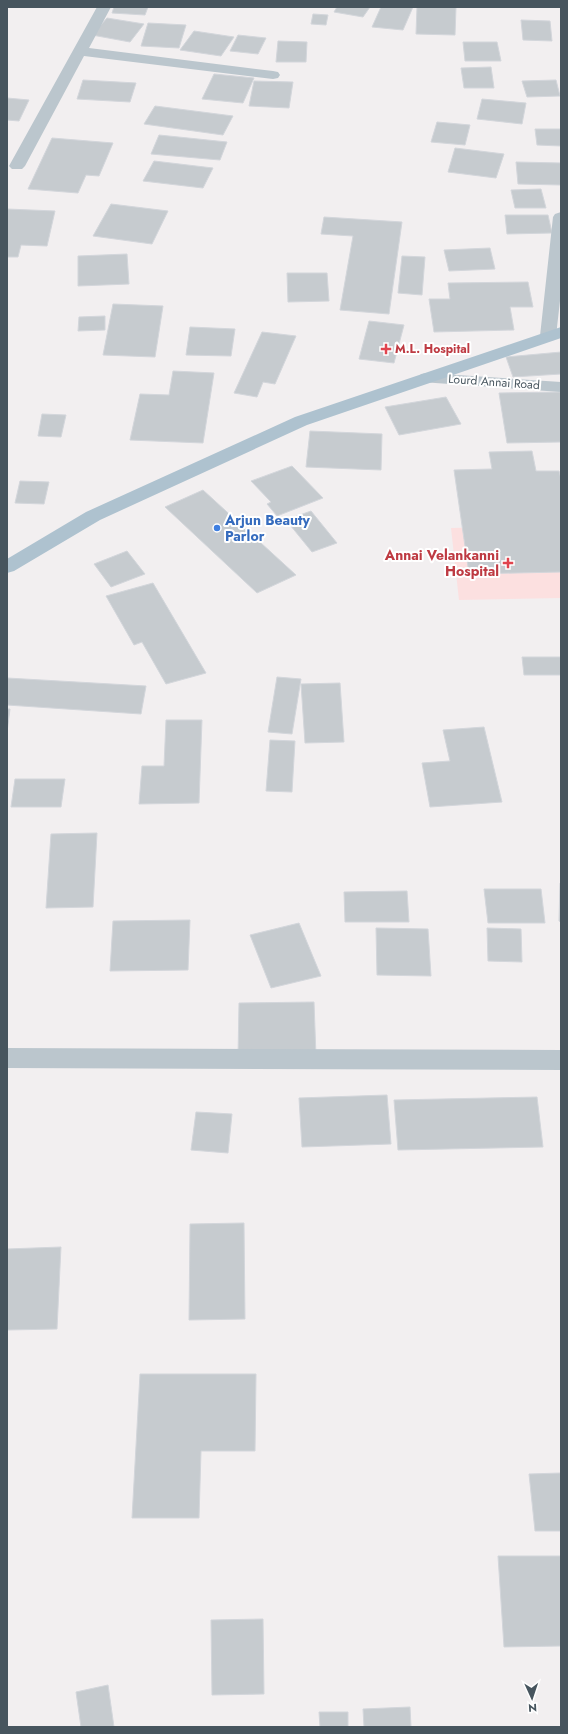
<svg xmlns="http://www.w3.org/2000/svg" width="568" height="1734" viewBox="0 0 568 1734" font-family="Jost,sans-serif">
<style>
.medical{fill:#fce0e0}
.building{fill:#c6cbcf;stroke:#d3d6db}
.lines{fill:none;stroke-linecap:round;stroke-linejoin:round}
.minor{fill:#bbc6cd;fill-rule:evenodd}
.primary{fill:#aec2cf;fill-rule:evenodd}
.health-dot{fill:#e0444e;stroke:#fff;stroke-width:1.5}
.shop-dot{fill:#3f7fe0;stroke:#fff;stroke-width:1.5}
.labels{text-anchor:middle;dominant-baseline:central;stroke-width:4;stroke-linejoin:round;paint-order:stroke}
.far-health-label{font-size:12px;font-weight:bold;fill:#be3a42;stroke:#fff;text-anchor:start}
.far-street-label{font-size:12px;fill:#47555e;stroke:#fff}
.shop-label{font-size:14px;font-weight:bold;fill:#366cbe;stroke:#fff;text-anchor:start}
.health-label{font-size:14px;font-weight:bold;fill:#be3a42;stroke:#fff;text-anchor:end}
</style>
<rect width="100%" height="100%" fill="#f2eff0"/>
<path class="medical" d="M561,525V598L459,600L451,528Z"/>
<path class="building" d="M114,7H148L145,15L112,13Z
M337,7H370L363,17L334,12Z
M381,7H413L403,30L372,27Z
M417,7H456L455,35L416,34Z
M313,14L328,15L326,25L311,24Z
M107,18L144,24L130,42L92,35Z
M521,20L550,21L552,41L523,40Z
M148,23L186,25L179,48L141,46Z
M194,31L234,37L221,56L180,50Z
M238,35L266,38L258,54L230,51Z
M278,41L307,42L306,62H276Z
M463,42H497L501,61H465Z
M491,67L494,88H464L461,68Z
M214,74L254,78L243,103L202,99Z
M83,80L136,83L130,102L77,99Z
M556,80L560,96L527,97L522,81Z
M254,81L293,82L289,108L249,106Z
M7,98L29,100L19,121L7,120Z
M482,99L526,103L522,124L477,119Z
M155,106L233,116L223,135L144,124Z
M437,122L470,125L465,145L431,142Z
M535,129H561V146L537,145Z
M159,135L227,142L220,160L151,154Z
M52,138L113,143L99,176L86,175L78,193L28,189Z
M455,148L504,154L496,178L448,172Z
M154,161L213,168L203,188L143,181Z
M516,162L561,163V185L518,184Z
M541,189L546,208H515L511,190Z
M111,204L168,211L152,244L93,236Z
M7,209L55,211L47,246L21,245L18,257H7Z
M505,215H548L552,233L507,234Z
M324,217L402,222L389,314L340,310L353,236L321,234Z
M490,248L495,269L449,271L444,250Z
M127,254L129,284L78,286V256Z
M402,256L425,257L422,295L398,293Z
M287,273H327L329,301L288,302Z
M528,282L533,307H510L514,330L434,332L429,299H450L448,283Z
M113,304L163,306L155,357L103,355Z
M105,316V330L78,331L79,317Z
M369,321L404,325L394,363L359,359Z
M190,327L235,329L231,356L186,355Z
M262,332L296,336L275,384L263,382L257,397L234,393Z
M561,352V374L513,377L506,357Z
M173,371L214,373L203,443L130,440L140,394L169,395Z
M561,392V442L507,443L499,393Z
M446,397L461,424L399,435L385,407Z
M42,414L66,415L61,437L38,436Z
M310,431L382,434L381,470L306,467Z
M532,451L536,471H559L561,479V572L469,574L454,470L492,469L489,452Z
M292,466L323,498L277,516L267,504L271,502L251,481Z
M20,481L49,482L44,504L15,503Z
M203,490L296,575L257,593L165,507Z
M311,511L337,543L312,552L286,520Z
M127,551L145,574L111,587L94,564Z
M153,583L206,673L166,684L142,642L134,645L106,596Z
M522,657H561V675H524Z
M277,677L301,679L292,734L268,732Z
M7,678L146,686L141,714L7,705Z
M340,683L344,742L305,743L301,684Z
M7,709H10L7,732Z
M166,720H202L199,803L139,804L142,766H164Z
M484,727L502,802L430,807L422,763L450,761L443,730Z
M270,740L295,741L292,792L266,791Z
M15,779H65L61,807H11Z
M97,833L93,907L46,908L51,834Z
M560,883H561V922L559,921Z
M484,889H541L545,923H488Z
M407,891L409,922H345L344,892Z
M190,920L188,970L110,971L113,921Z
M299,923L321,976L271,988L250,935Z
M376,928L428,929L431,976L377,975Z
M487,928L521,929L522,962L488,961Z
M314,1002L316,1056L238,1057L239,1003Z
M387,1095L391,1144L302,1147L299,1098Z
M537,1097L543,1147L398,1150L394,1100Z
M196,1112L232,1114L228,1153L191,1150Z
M244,1223L245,1319L189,1320L190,1224Z
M61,1247L57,1329L7,1330V1249Z
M140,1374H256L255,1451H201L199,1518H132Z
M561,1473V1531H535L529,1474Z
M498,1556H561V1646L504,1647Z
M263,1619L264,1694L212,1695L211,1620Z
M108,1685L114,1727H81L76,1692Z
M410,1707L411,1727H364L363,1709Z
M319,1712H348V1727H320Z"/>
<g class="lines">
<path class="minor" d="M97,7H111L89,48L273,71L278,72L280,75L278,78L273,79L84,56L25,166L22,169H12L9,166Z
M561,212V292L556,336L554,340L548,341L542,340L540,336L553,217L555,214Z
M427,373L561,382V392L421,382L418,378L421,374Z
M7,1048L561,1050V1070L7,1068Z"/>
<path class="primary" d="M561,327V338L307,425L100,520L14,571L7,573V559L86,512L295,417Z"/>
</g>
<g class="health-dot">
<path d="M384 343h4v4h4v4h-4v4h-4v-4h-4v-4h4z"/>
<path d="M506 557h4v4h4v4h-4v4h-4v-4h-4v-4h4z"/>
</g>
<circle class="shop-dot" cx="217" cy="528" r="4"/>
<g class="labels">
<g class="far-health-label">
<text x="395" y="349">M.L. Hospital</text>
</g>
<g class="far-street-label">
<text transform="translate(494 382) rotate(4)">Lourd Annai Road</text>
</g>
<g class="shop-label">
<text x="225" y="520">Arjun Beauty<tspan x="225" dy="16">Parlor</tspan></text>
</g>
<g class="health-label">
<text x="499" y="555">Annai Velankanni<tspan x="499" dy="16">Hospital</tspan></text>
</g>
</g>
<rect width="568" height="1734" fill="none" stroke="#47555e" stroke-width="16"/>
<g transform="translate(532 1698) rotate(177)" stroke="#ffffff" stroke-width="3" paint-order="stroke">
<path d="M0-3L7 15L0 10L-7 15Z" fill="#47555e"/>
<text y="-6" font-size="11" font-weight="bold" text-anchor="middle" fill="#47555e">N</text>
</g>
</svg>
